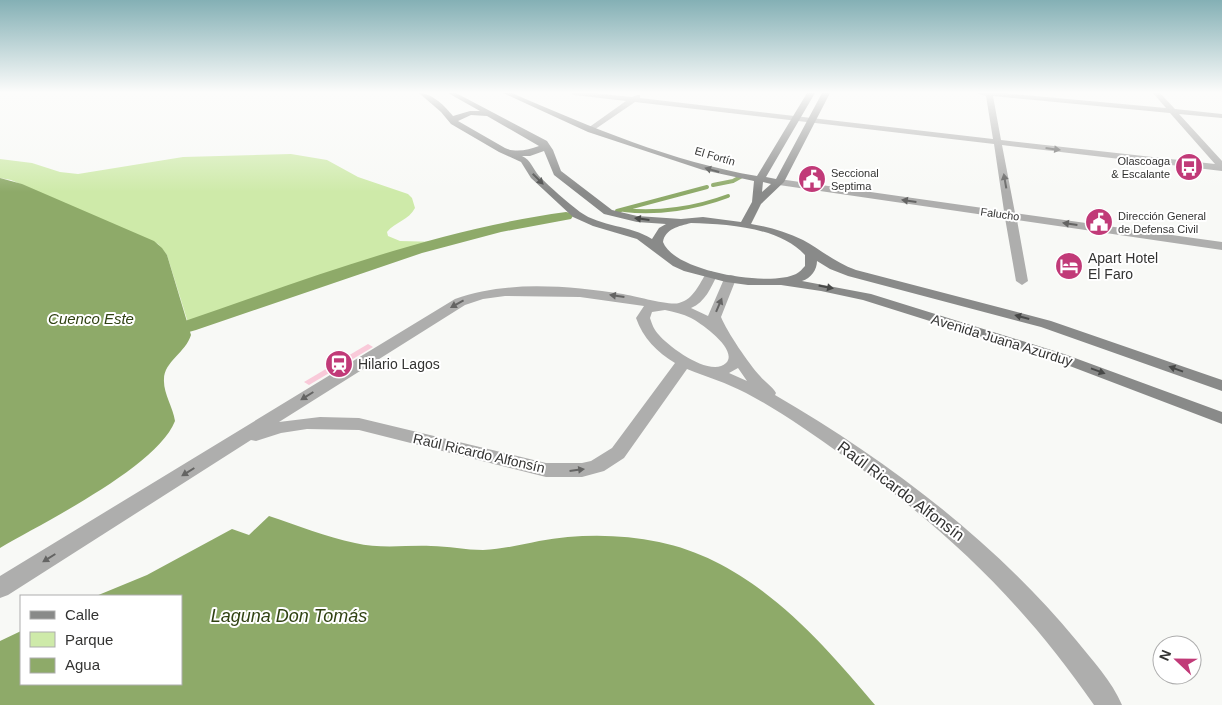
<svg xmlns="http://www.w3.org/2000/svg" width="1222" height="705" viewBox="0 0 1222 705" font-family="Helvetica,sans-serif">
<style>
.green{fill:#ceeaa9}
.water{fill:#8eaa69}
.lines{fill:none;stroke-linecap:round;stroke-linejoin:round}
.stream{stroke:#8eaa69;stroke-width:4}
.canal{fill:#8eaa69;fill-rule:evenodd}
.building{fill:#f9cad9}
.street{fill:#aeaead;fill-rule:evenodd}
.secondary{fill:#898a89;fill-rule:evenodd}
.oneway{fill:#646463}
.oneway2{fill:#484948}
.labels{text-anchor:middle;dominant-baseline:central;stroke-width:4;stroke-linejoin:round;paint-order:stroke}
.far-street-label{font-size:11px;fill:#333332;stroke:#fff}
.far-poi-label{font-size:11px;fill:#333332;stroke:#fff;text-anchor:start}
.poi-label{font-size:14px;fill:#333332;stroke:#fff;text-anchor:start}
.street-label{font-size:14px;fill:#333332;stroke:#fff}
.water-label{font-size:15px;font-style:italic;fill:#304212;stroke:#fff}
.near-street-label{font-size:16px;fill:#333332;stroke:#fff}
.near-water-label{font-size:18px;font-style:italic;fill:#304212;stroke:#fff}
</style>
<rect width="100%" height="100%" fill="#f8f9f6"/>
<path class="green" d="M291,154L327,160L358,177L408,194L412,198L415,208C409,220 395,222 387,232L388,236L400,241L441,242L339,274L189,326L167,255L158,244L11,180L0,178V159L32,163L60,172L78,174L183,157Z"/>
<path class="water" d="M0,178L22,184L154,241L162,248L167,255L191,335C186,352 164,362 164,379C163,393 173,407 175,421C157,467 44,522 0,548Z
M269,516C297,525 326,537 355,543C380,549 406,545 431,546C448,546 466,550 483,550C503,549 520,545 539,541C578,534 620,534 659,542C751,561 818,637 875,705H0V641L21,631V684H181V596H96L147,575L232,529L249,535Z"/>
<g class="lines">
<path class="stream" d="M713,185L733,181L742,176
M624,210C658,214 696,208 728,196
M617,211L707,187"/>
<path class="canal" d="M566,212L571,213L573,216L571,219L501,232L422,253L196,330L189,332L182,330L180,326L182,322C307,279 434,230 566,212Z"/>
</g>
<path class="building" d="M368,344L373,347L309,385L304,382Z"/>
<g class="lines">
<path class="street" d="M571,93H593L632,97L637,95H640V98L993,139L986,96L977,93H1003L1166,108L1153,93H1160L1175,109L1222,114V118L1179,114L1222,161V171L1002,145L1015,213L1222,242V250L1017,220L1028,281L1022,285L1016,281L1005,218L779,185L774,182L779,179L1004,211L994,144L635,102L591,132L587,130L588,128L626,101L574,95ZM993,96L1170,113L1215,164L1001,140Z
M711,271L717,275C711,288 705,302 691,308L708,316L724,279L730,275L735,276L736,279L721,317C727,332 749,364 760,376C765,382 772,386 776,393L775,395C887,460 993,540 1076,640C1092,660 1112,681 1122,705H1094C1023,602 944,527 842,455C811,433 780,411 746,393C727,383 707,377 687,369L624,458L604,471L582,477H546L359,430L307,429L281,433L256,441L251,440L8,595L0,598V576L455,299C507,280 569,286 623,294C635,296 670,306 679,303C694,299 699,284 707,272ZM505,296L580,297L644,306L636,318C643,338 657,352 675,363L612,448L591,461L582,463H546L359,418L320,417L279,422L465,305L483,299ZM665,310C674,312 683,314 691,318C701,323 739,350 726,363C711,378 669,347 659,335C654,330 652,324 650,318L652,312ZM738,368L747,381L729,373Z"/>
<path class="secondary" d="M419,93C432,93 445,106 453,116L470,111H480L448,93H456L547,141L553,150L561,171L612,210L637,216L681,219L703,217L741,222L752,202L754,181L703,170L588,132L503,93H512C590,127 673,162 757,176L807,93H815L766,177L776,179L822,93H830L784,182L761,204L751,224C769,227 786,232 803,240C821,250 836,263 856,270L1051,321L1222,380V391L1041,327L848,276L830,269L817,261C817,270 811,278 802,281L871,294L1064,354L1222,412V424L1054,360L863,300L821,291L781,285H748L726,282L684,271L673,266L637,239L593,226L573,217L531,178L521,162L499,152L451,124L441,112ZM471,115L487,116L539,146C528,150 516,153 505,148L458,121ZM544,151L554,175L604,214L637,222L666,224L659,228L652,239C630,225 601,227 580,212C566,201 551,188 539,176C533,169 531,160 522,156H530ZM763,182L771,184L762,192ZM691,223C727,224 779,227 805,255V266C802,269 800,272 796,274C770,287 674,272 663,242C665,229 679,226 691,223Z"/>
</g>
<defs><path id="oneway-solid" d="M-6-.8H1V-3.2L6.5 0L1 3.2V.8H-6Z" transform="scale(1.25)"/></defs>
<g class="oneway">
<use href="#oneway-solid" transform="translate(1053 149) rotate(7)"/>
<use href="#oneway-solid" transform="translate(1005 181) rotate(-100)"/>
<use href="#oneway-solid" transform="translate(909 201) rotate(-172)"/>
<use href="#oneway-solid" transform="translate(1070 224) rotate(-172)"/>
<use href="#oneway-solid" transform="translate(617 296) rotate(-172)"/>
<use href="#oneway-solid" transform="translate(457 304) rotate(151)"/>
<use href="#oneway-solid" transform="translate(719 305) rotate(-67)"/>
<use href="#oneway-solid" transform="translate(307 396) rotate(148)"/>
<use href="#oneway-solid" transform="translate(577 470) rotate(-7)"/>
<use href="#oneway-solid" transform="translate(188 472) rotate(148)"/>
<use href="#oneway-solid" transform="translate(49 558) rotate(148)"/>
</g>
<g class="oneway2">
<use href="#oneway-solid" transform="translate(712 170) rotate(-164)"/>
<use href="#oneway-solid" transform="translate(538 179) rotate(45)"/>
<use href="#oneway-solid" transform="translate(642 219) rotate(-173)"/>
<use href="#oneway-solid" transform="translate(826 287) rotate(11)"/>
<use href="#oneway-solid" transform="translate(1022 317) rotate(-165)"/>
<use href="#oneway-solid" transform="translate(1176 369) rotate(-160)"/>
<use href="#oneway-solid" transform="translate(1098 371) rotate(20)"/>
</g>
<linearGradient id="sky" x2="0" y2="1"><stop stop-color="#84b0b5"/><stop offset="0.48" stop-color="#fcfcfb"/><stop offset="1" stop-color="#fcfcfb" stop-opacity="0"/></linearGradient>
<rect width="1222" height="192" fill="url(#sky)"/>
<defs>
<g id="bus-disc" transform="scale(1.4375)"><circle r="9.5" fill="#c13a78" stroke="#fff"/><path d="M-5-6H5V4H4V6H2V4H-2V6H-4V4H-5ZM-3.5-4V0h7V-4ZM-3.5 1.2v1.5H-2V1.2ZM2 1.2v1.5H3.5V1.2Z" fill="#fff"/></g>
<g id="civic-disc" transform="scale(1.4375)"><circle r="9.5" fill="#c13a78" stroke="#fff"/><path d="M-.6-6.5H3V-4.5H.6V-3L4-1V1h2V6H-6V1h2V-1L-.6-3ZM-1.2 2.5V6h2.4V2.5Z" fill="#fff"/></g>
<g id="hotel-disc" transform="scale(1.4375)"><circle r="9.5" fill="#c13a78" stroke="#fff"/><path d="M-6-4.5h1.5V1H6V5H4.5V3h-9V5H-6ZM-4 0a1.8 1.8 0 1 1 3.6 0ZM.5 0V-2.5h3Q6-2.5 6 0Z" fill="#fff"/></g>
<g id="station-disc" transform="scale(1.4375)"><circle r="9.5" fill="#c13a78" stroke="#fff"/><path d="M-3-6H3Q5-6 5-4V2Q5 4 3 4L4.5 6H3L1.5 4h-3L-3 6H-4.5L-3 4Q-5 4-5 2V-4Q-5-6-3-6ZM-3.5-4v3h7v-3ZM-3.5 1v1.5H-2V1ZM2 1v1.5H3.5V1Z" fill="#fff"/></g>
</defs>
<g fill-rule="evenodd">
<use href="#bus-disc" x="1189" y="167"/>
<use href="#civic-disc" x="812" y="179"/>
<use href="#civic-disc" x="1099" y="222"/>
<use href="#hotel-disc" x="1069" y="266"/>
<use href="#station-disc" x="339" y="364"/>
</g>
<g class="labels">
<g class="far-street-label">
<text transform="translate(715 156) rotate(16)">El Fortín</text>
<text transform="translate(1000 214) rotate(8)">Falucho</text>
</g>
<g class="far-poi-label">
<text x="1170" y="161" text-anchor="end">Olascoaga<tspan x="1170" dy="13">&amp; Escalante</tspan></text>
<text x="831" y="173">Seccional<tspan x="831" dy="13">Septima</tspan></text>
<text x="1118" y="216">Dirección General<tspan x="1118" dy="13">de Defensa Civil</tspan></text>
</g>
<g class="poi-label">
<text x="1088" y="258">Apart Hotel<tspan x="1088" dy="16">El Faro</tspan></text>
<text x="358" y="364">Hilario Lagos</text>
</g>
<g class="street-label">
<text transform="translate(1002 340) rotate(17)">Avenida Juana Azurduy</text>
<text transform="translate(479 453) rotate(13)">Raúl Ricardo Alfonsín</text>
</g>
<g class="water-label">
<text x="91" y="318">Cuenco Este</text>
</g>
<g class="near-street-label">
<text transform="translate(901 491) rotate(37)">Raúl Ricardo Alfonsín</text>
</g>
<g class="near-water-label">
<text x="289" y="616">Laguna Don Tomás</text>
</g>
</g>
<rect x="20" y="595" width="162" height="90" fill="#ffffff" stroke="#adadad"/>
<rect x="30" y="611" width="25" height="8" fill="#898a89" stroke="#adadad"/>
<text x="65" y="620" font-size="15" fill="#333332">Calle</text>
<rect x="30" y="632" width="25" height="15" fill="#ceeaa9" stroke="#adadad"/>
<text x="65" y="645" font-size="15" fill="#333332">Parque</text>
<rect x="30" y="658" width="25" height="15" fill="#8eaa69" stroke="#adadad"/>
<text x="65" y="670" font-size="15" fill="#333332">Agua</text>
<g transform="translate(1177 660) rotate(292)"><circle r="24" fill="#ffffff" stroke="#adadad"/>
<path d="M0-4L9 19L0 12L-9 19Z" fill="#c13a78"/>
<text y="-8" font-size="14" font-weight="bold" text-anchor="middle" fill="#333332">N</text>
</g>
</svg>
